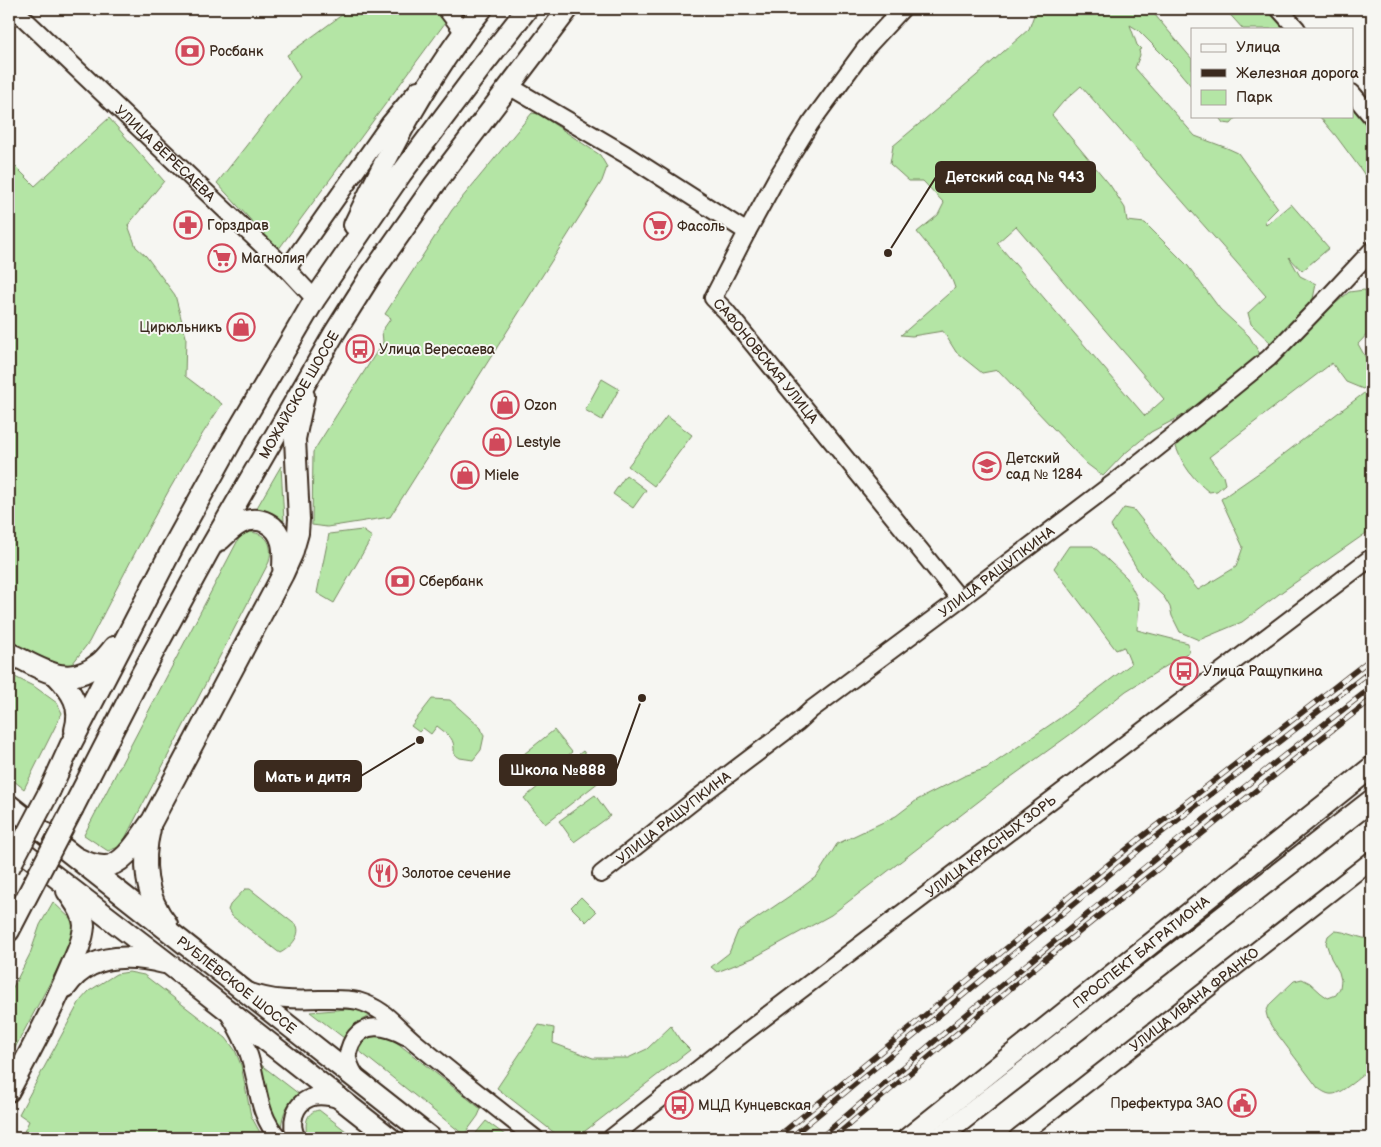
<svg xmlns="http://www.w3.org/2000/svg" width="1381" height="1147" viewBox="0 0 1381 1147" font-family="'Balsamiq Sans',sans-serif">
<style>
.green{fill:#b4e5a5;stroke:#788862;fill-rule:evenodd}
.lines{fill:none;stroke-linecap:round;stroke-linejoin:round}
.minor-casing{stroke:#3b2a1e;stroke-width:20}
.major-casing{stroke:#3b2a1e;stroke-width:24}
.minor{stroke:#f6f6f2;stroke-width:16}
.major{stroke:#f6f6f2;stroke-width:20}
.rail-casing{stroke:#3b2a1e;stroke-width:5.5}
.rail{stroke:#f6f6f2;stroke-width:4;stroke-dasharray:11;stroke-linecap:butt}
.major-bridge-casing{stroke:#3b2a1e;stroke-width:24;stroke-linecap:butt}
.major-bridge{stroke:#f6f6f2;stroke-width:20}
.labels{text-anchor:middle;dominant-baseline:central;stroke-width:4;stroke-linejoin:round;paint-order:stroke}
.poi-label{font-size:14px;fill:#3b2a1e;stroke:#f6f6f2;text-anchor:start}
.street-label{font-size:14px;fill:#3b2a1e;stroke:#f6f6f2}
.leader{fill:none;stroke:#3b2a1e;stroke-width:2}
.callout-dot{fill:#3b2a1e;stroke:#f6f6f2;stroke-width:2}
.callout{fill:#3b2a1e;stroke:#3b2a1e;stroke-width:2}
.callout-label{font-size:15px;text-anchor:middle;font-weight:bold;fill:#fff}
</style>
<rect width="100%" height="100%" fill="#f6f6f2"/>
<filter id="ink" filterUnits="userSpaceOnUse"><feTurbulence type="fractalNoise" baseFrequency=".02" numOctaves="2"/><feDisplacementMap in="SourceGraphic" scale="10" xChannelSelector="R" yChannelSelector="G"/><feConvolveMatrix kernelMatrix="1 2 1 2 8 2 1 2 1" color-interpolation-filters="sRGB"/></filter>
<g filter="url(#ink)">
<path class="green" d="M350,9H435L445,23L278,250L217,183L300,77L287,55Z
M1038,9H1150L1192,59V87L1176,68L1138,30L1130,25L1137,45L1141,49L1139,50L1140,55L1135,68L1195,136L1227,148L1238,153L1278,208L1265,221L1266,225L1291,204L1329,248L1302,271L1289,257L1300,276L1316,284L1312,304L1273,345L1251,324L1248,313L1266,296L1081,86L1063,102L1052,115L1110,185L1125,208L1127,221L1145,223L1188,266L1220,309L1249,336L1260,354L1249,370L1189,412L1151,432L1123,455L1103,476L1087,464L998,370L982,373L956,352L943,331L912,336L901,335L955,288C949,267 931,250 917,232L938,215L944,203L923,181H909L890,164L893,146L976,76L1029,29L1034,15ZM1016,226L1164,399L1145,416L997,243Z
M1225,9H1271L1288,29H1243Z
M1352,101L1372,123V187L1362,171L1336,136L1319,116H1352Z
M532,113L539,114L600,155L607,167L602,181L390,517L327,527L312,525L313,452L383,342L382,331L391,318L385,314L452,210Z
M1218,116H1238L1231,124L1223,123Z
M109,118L164,181L128,225L136,247L146,256L175,295L186,337L185,376L222,404C171,479 131,561 89,642L73,663L56,673L9,650V160L35,186Z
M1364,290L1372,293V329L1358,344L1371,367L1372,381L1363,389L1346,382L1332,363L1209,457L1223,476L1225,484L1217,491L1209,492C1194,480 1183,466 1176,447L1189,428L1349,292Z
M602,379L619,389L602,420L585,410Z
M1372,387V529L1283,591L1242,622L1199,640L1180,632L1172,616L1170,607L1164,597L1141,575L1111,526L1124,508L1134,510L1198,590L1236,567L1243,547L1221,499L1263,470Z
M667,416L692,435L654,486L628,466Z
M281,466L284,521L264,511H255Z
M626,475L646,490L633,508L613,494Z
M362,530L372,537L334,603L317,593L329,534Z
M250,532C269,534 273,546 269,562L121,846L108,851L84,835L238,540L244,534Z
M1069,546H1093L1127,578L1139,602L1137,630L1188,643L1189,652L1126,691L1075,731L1000,785L831,915L753,958L717,972L711,967L729,953L738,931L797,891L817,876L837,844L896,816L917,800L966,775L987,768L1060,718L1131,664L1124,647L1116,650L1054,568Z
M9,674L35,687L57,703L62,713L24,789L9,777Z
M432,699L450,700L481,728L484,736L481,750L473,760L460,758L454,754C455,737 449,736 437,726L431,734L423,728L419,732L411,726Z
M554,730L572,752L532,784L514,762Z
M583,751L604,778L545,824L524,798Z
M595,795L610,816L574,842L559,821Z
M245,889H250L297,926C301,936 290,948 280,953L277,951L232,916L228,910L230,905Z
M581,897L596,912L586,922L571,907Z
M53,902L75,923L74,938L9,1059V995L30,954L40,925Z
M1334,931C1347,931 1359,939 1372,939V1067C1365,1073 1341,1094 1333,1094C1328,1095 1322,1091 1318,1088L1272,1027L1268,1020L1266,1012L1270,1004L1294,981L1302,979L1310,983L1321,993L1328,998L1336,995L1340,988L1341,980L1339,972L1331,958L1326,943L1328,936Z
M129,972L144,975L226,1038L235,1050L241,1065L251,1116L263,1138H229L225,1135L214,1133L211,1138H21L29,1121L19,1114L80,1001L89,991L116,974Z
M360,1008L370,1013L371,1016C359,1020 351,1027 344,1038L310,1012Z
M539,1025L554,1028L553,1043L593,1058H628L647,1049L671,1026L680,1040L690,1050L576,1138H561L497,1088Z
M386,1034L481,1109L478,1116L464,1135L358,1050C365,1036 372,1036 386,1034Z
M260,1064L299,1094C287,1102 283,1113 281,1127L277,1125L267,1100Z
M319,1110L355,1138H308L307,1137C305,1125 305,1112 319,1110Z
M486,1121L509,1138H472Z"/>
<g class="lines">
<g class="minor-casing">
<g id="minor">
<path id="s1" d="M14,9L287,269L315,299"/>
<path d="M446,9L463,31"/>
<path id="s2" d="M902,9L865,49L810,124L776,179L747,232L713,298L726,311L960,599"/>
<path d="M1279,9L1297,29"/>
<path d="M509,86L625,154L747,232"/>
<path d="M1352,93L1372,117"/>
<path d="M287,269L389,124L418,89"/>
<path id="s3" d="M601,874L700,796L798,722L812,709L960,599L1112,484L1205,410L1269,358L1332,293L1372,250"/>
<path d="M248,991C272,1000 294,1000 320,999C332,999 345,998 358,1001C386,1009 395,1026 416,1043C455,1075 495,1107 535,1138"/>
<path d="M229,1014C236,1026 243,1038 248,1052C259,1082 256,1114 279,1138"/>
<path d="M358,1080C354,1074 350,1067 348,1059C347,1054 349,1049 351,1044C362,1020 387,1026 405,1036"/>
<path d="M297,1138C289,1124 294,1104 310,1098C320,1094 331,1097 341,1100"/>
<path id="s4" d="M611,1138L744,1033L1372,557"/>
<path id="s5" d="M1017,1138L1372,860"/>
</g>
</g>
<g class="major-casing">
<g id="major">
<path d="M354,225C390,149 429,74 482,9"/>
<path d="M220,540C226,534 233,527 241,523C250,519 258,518 267,523C284,532 284,550 283,567"/>
<path d="M9,653C39,667 67,690 98,664C104,660 109,653 114,647"/>
<path d="M56,675C72,692 82,706 75,730"/>
<path d="M50,790L71,744L174,545L231,442L315,299L401,174L483,65L527,9"/>
<path id="s6" d="M9,805L431,1138"/>
<path id="s7" d="M73,808L141,675L208,552L335,332L369,278L435,184L568,9"/>
<path d="M150,829C142,862 145,897 167,924"/>
<path d="M9,841L170,965L390,1138"/>
<path d="M77,858C85,862 94,866 104,866C124,867 141,835 152,821L283,574L292,554L298,533L299,519L295,439L304,396"/>
<path d="M9,931L24,902"/>
<path d="M66,987C89,953 129,954 164,963"/>
<path d="M9,1091C31,1050 53,1009 71,966C77,953 83,940 84,926C84,913 74,902 67,891"/>
<path id="s8" d="M908,1138L1372,767"/>
<path d="M939,1138L1372,800"/>
</g>
</g>
<use href="#minor" class="minor"/>
<use href="#major" class="major"/>
<g class="rail-casing">
<path id="rail" d="M776,1138L1139,839L1372,658
M790,1138L1144,846L1372,670
M820,1138C1001,984 1184,832 1372,687
M833,1138L1043,961L1314,744L1372,699"/>
</g>
<use href="#rail" class="rail"/>
<g class="major-bridge-casing">
<path id="major-bridge" d="M9,868L50,790
M24,902L73,808"/>
</g>
<use href="#major-bridge" class="major-bridge"/>
</g>
</g>
<defs>
<g id="bank-ring" transform="scale(1.4375)"><circle r="9.5" fill="#f6f6f2" stroke="#d1495b" stroke-width="1.5"/><path d="M-6-4H6V4H-6ZM0-2.3a2.3 2.3 0 1 0 0 4.6a2.3 2.3 0 1 0 0-4.6Z" fill="#d1495b"/></g>
<g id="pharmacy-ring" transform="scale(1.4375)"><circle r="9.5" fill="#f6f6f2" stroke="#d1495b" stroke-width="1.5"/><path d="M-2-6h4v4h4v4h-4v4h-4v-4h-4v-4h4Z" fill="#d1495b"/></g>
<g id="supermarket-ring" transform="scale(1.4375)"><circle r="9.5" fill="#f6f6f2" stroke="#d1495b" stroke-width="1.5"/><path d="M-6-5.5h2.5l.6 2H6L4.5 2H-2.5L-4.4-4H-6ZM-1.5 3.2a1.3 1.3 0 1 0 .1 0ZM3 3.2a1.3 1.3 0 1 0 .1 0Z" fill="#d1495b"/></g>
<g id="shop-ring" transform="scale(1.4375)"><circle r="9.5" fill="#f6f6f2" stroke="#d1495b" stroke-width="1.5"/><path d="M-5-2.5h2.3a2.7 3.5 0 0 1 5.4 0H5L5.5 6h-11ZM-1.5-2.5h3a1.5 2.3 0 0 0-3 0Z" fill="#d1495b"/></g>
<g id="bus-ring" transform="scale(1.4375)"><circle r="9.5" fill="#f6f6f2" stroke="#d1495b" stroke-width="1.5"/><path d="M-5-6H5V4H4V6H2V4H-2V6H-4V4H-5ZM-3.5-4V0h7V-4ZM-3.5 1.2v1.5H-2V1.2ZM2 1.2v1.5H3.5V1.2Z" fill="#d1495b"/></g>
<g id="school-ring" transform="scale(1.4375)"><circle r="9.5" fill="#f6f6f2" stroke="#d1495b" stroke-width="1.5"/><path d="M0-5L7-2L0 1L-7-2ZM-4 1L0 2.5L4 1V4Q0 6-4 4Z" fill="#d1495b"/></g>
<g id="restaurant-ring" transform="scale(1.4375)"><circle r="9.5" fill="#f6f6f2" stroke="#d1495b" stroke-width="1.5"/><path d="M-5-6h1v4h1v-4h1v4h1v-4h1v5L-1.5 .5V6h-2V.5L-5-1ZM5-6V6H3V1.5H1.5Q1.5-4 5-6Z" fill="#d1495b"/></g>
<g id="civic-ring" transform="scale(1.4375)"><circle r="9.5" fill="#f6f6f2" stroke="#d1495b" stroke-width="1.5"/><path d="M-.6-6.5H3V-4.5H.6V-3L4-1V1h2V6H-6V1h2V-1L-.6-3ZM-1.2 2.5V6h2.4V2.5Z" fill="#d1495b"/></g>
</defs>
<g fill-rule="evenodd">
<use href="#bank-ring" x="190" y="51"/>
<use href="#pharmacy-ring" x="188" y="225"/>
<use href="#supermarket-ring" x="658" y="226"/>
<use href="#supermarket-ring" x="222" y="258"/>
<use href="#shop-ring" x="241" y="327"/>
<use href="#bus-ring" x="360" y="349"/>
<use href="#shop-ring" x="505" y="405"/>
<use href="#shop-ring" x="497" y="442"/>
<use href="#school-ring" x="987" y="466"/>
<use href="#shop-ring" x="465" y="475"/>
<use href="#bank-ring" x="400" y="581"/>
<use href="#bus-ring" x="1184" y="671"/>
<use href="#restaurant-ring" x="383" y="873"/>
<use href="#civic-ring" x="1242" y="1103"/>
<use href="#bus-ring" x="679" y="1105"/>
</g>
<g class="labels">
<g class="poi-label">
<text x="209" y="51">Росбанк</text>
<text x="207" y="225">Горздрав</text>
<text x="677" y="226">Фасоль</text>
<text x="241" y="258">Магнолия</text>
<text x="222" y="327" text-anchor="end">Цирюльникъ</text>
<text x="379" y="349">Улица Вересаева</text>
<text x="524" y="405">Ozon</text>
<text x="516" y="442">Lestyle</text>
<text x="1006" y="458">Детский<tspan x="1006" dy="16">сад № 1284</tspan></text>
<text x="484" y="475">Miele</text>
<text x="419" y="581">Сбербанк</text>
<text x="1203" y="671">Улица Ращупкина</text>
<text x="402" y="873">Золотое сечение</text>
<text x="1223" y="1103" text-anchor="end">Префектура ЗАО</text>
<text x="698" y="1105">МЦД Кунцевская</text>
</g>
<g class="street-label">
<text stroke="none"><textPath href="#s1" startOffset="209">УЛИЦА ВЕРЕСАЕВА</textPath></text>
<text stroke="none"><textPath href="#s2" startOffset="429">САФОНОВСКАЯ УЛИЦА</textPath></text>
<text stroke="none"><textPath href="#s7" startOffset="471">МОЖАЙСКОЕ ШОССЕ</textPath></text>
<text stroke="none"><textPath href="#s3" startOffset="498">УЛИЦА РАЩУПКИНА</textPath></text>
<text stroke="none"><textPath href="#s3" startOffset="92">УЛИЦА РАЩУПКИНА</textPath></text>
<text stroke="none"><textPath href="#s4" startOffset="479">УЛИЦА КРАСНЫХ ЗОРЬ</textPath></text>
<text stroke="none"><textPath href="#s8" startOffset="298">ПРОСПЕКТ БАГРАТИОНА</textPath></text>
<text stroke="none"><textPath href="#s6" startOffset="290">РУБЛЁВСКОЕ ШОССЕ</textPath></text>
<text stroke="none"><textPath href="#s5" startOffset="225">УЛИЦА ИВАНА ФРАНКО</textPath></text>
</g>
</g>
<path class="leader" d="M888 253L936 177M642 698L616 770M420 740L361 776"/>
<g class="callout-dot">
<circle cx="888" cy="253" r="5"/>
<circle cx="642" cy="698" r="5"/>
<circle cx="420" cy="740" r="5"/>
</g>
<g class="callout">
<rect x="936" y="162" width="159" height="30" rx="5"/>
<rect x="500" y="755" width="116" height="30" rx="5"/>
<rect x="255" y="761" width="106" height="30" rx="5"/>
</g>
<g class="callout-label">
<text x="1015" y="182">Детский сад № 943</text>
<text x="558" y="775">Школа №888</text>
<text x="308" y="782">Мать и дитя</text>
</g>
<rect width="1381" height="1147" fill="none" stroke="#f6f6f2" stroke-width="30"/>
<rect x="15" y="15" width="1351" height="1117" fill="none" stroke="#3b2a1e" stroke-width="2" filter="url(#ink)"/>
<rect x="1191" y="28" width="162" height="90" fill="#f6f6f2" stroke="#aba49d"/>
<rect x="1201" y="44" width="25" height="8" fill="#f6f6f2" stroke="#aba49d"/>
<text x="1236" y="52" font-size="15" fill="#3b2a1e">Улица</text>
<rect x="1201" y="69" width="25" height="8" fill="#3b2a1e" stroke="#aba49d"/>
<text x="1236" y="78" font-size="15" fill="#3b2a1e">Железная дорога</text>
<rect x="1201" y="90" width="25" height="15" fill="#b4e5a5" stroke="#aba49d"/>
<text x="1236" y="102" font-size="15" fill="#3b2a1e">Парк</text>
</svg>
